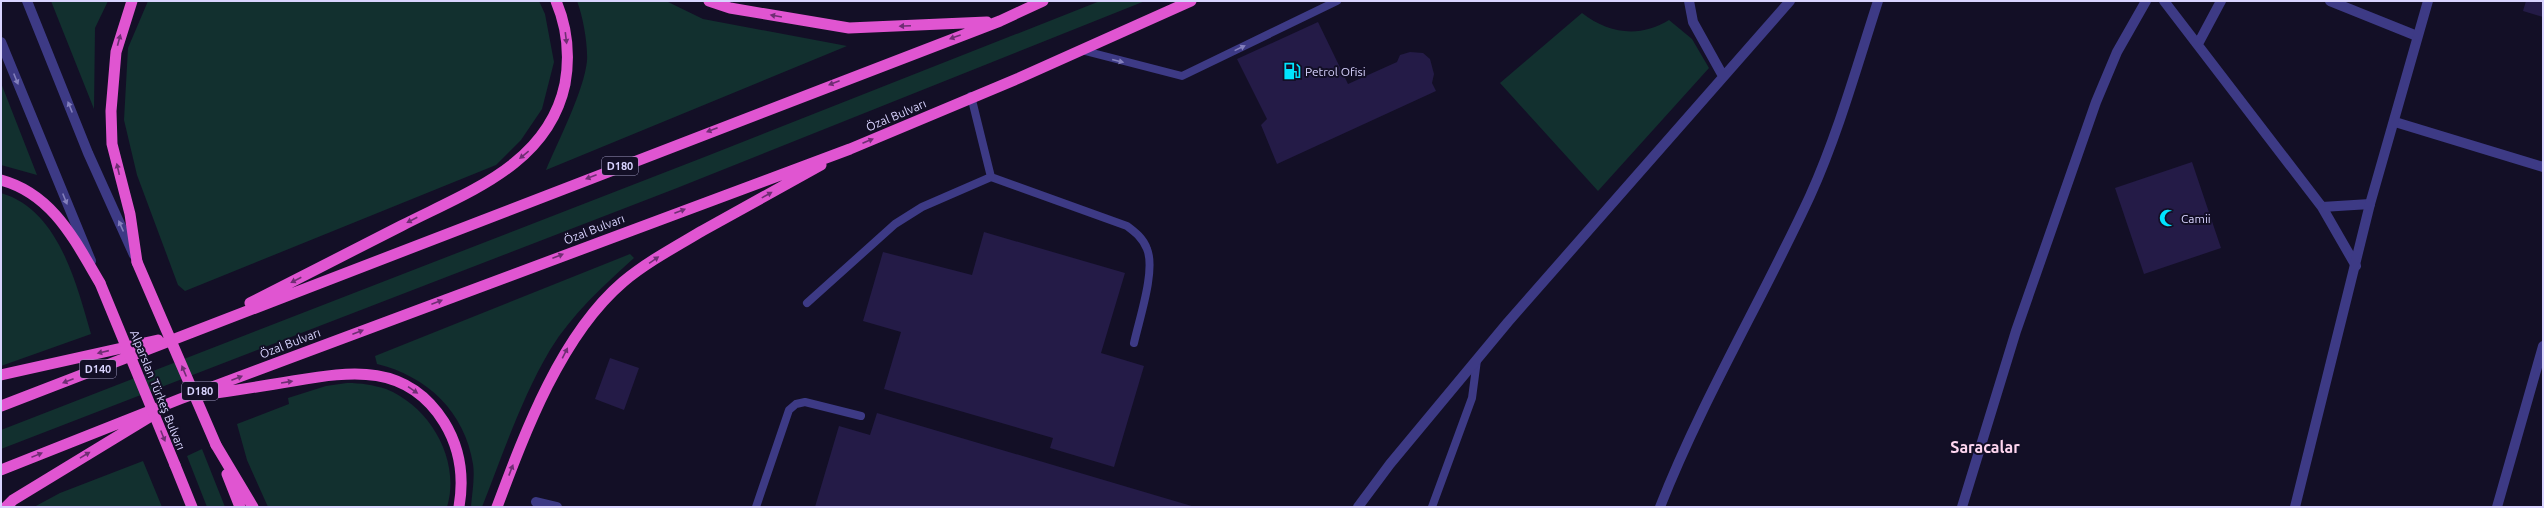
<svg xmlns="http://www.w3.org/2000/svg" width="2544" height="508" viewBox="0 0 2544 508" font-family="Ubuntu,sans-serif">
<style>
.green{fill:#12302f}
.building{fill:#241b47}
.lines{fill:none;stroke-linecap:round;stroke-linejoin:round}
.service{stroke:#3d3a85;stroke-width:8}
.minor{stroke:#3d3a85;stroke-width:10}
.tertiary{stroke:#3d3a85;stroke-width:10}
.trunk{stroke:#e055d1;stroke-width:11}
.trunk-bridge{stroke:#e055d1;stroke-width:11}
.oneway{fill:#6f2e73}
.oneway2{fill:#837fbc}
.labels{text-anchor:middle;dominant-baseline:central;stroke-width:4;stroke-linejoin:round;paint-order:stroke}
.shield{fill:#130f26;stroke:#9e99be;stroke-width:1}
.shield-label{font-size:11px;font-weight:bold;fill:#d9d4ff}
.poi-label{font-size:12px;fill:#d9d4ff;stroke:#130f26;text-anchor:start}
.street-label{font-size:12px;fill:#d9d4ff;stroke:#130f26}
.district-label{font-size:16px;font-weight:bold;fill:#ffd6f0;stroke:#130f26}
</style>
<rect width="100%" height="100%" fill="#130f26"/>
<path class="green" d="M51,1H108L95,28L94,109Z
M148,1H539L545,14L554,62L542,109L521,140L496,165L185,291L178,285L137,175L124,120L128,48Z
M577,1H666L703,19L847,46L546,170C558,141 584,91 587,61C588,45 583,16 577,1Z
M1100,1H1145L677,188L1,449V430L707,156Z
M1582,13C1609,34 1640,38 1669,20L1692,39L1709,68L1598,191L1500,83Z
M1,83L37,175L1,165Z
M1,193C59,210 76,283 91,334L1,366Z
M630,254L634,258C603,286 572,314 550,350C521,399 503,454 482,507H471C472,493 475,478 473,464C465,412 427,376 377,364L375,356Z
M347,383C361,383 373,385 386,389C431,407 461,461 447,507H268L247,460L237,424L289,404L288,398L326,386Z
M202,449L225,507H207L187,456Z
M143,461L162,507H34L60,493Z"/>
<path class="building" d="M2526,1H2543V17L2523,11Z
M1318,22L1348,84L1397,62L1400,55L1410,52L1423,53L1430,59L1434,74L1432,83L1436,91L1277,164L1261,125L1267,119L1237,59Z
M2192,162L2221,248L2144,274L2115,188Z
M984,232L1125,273L1101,353L1144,366L1114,467L1050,448L1053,438L884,389L901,332L863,321L883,252L972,275Z
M610,358L639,368L624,410L595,399Z
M877,413L1195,507H815L839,426L870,435Z"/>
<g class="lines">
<path class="service" d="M1081,50L1182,76L1337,1
M991,177L1127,226C1135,232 1143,238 1147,249C1156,270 1139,320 1134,343
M807,303L895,224L922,207L991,177L971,96
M756,507L789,410L796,404L805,402L861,416
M1432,507L1472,398L1477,360"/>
<path class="minor" d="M27,1L88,153L134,255
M1689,1L1693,22L1723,76
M2164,1L2322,207
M2330,1L2417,36
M1,42L91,261
M2198,44L2221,1
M2395,122L2543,167
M2356,266L2322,207L2370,204
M536,502L557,507
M1358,507L1390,464L1508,322L1790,1
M1660,507C1702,400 1762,300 1810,196C1838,134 1857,66 1878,1
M1962,507L2016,331L2096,102L2117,52L2146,1
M2497,507L2543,346"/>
<path class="tertiary" d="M2295,507L2370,204L2428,1"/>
<path class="trunk" d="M132,1L116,52L111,111L112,144L130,214L137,262
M709,1L730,8L849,28L987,22
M1,180C53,194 75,241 100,283
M250,303C300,278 350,252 401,226C467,192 548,165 565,84C570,56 567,27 556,1
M1,375L158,340
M203,395C233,391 263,386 293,381C352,371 407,363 444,422C460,448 464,478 459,507
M1,406L1000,21L1043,1
M216,445L253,507
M175,465L192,507
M1,470L180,399L850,149L1019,78L1191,1
M227,474L240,507
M6,507L13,500L151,416
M497,507C525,432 561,335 623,282C647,262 675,247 702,231C742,209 782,187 821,165"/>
<path class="trunk-bridge" d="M137,262L216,445
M100,283L175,465"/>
</g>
<defs><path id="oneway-solid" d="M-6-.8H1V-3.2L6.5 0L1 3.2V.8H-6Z"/></defs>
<g class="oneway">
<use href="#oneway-solid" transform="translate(776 16) rotate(-170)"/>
<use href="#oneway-solid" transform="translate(905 26) rotate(178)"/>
<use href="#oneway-solid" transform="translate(955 37) rotate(160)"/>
<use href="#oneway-solid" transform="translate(566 38) rotate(83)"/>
<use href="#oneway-solid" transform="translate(119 40) rotate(-75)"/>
<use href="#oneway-solid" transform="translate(834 83) rotate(159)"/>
<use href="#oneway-solid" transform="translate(712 130) rotate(159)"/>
<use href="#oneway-solid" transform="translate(868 141) rotate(-23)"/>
<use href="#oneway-solid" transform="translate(524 155) rotate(141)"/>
<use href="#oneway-solid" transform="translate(118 169) rotate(-103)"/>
<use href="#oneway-solid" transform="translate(591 177) rotate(159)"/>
<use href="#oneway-solid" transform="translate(767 195) rotate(-29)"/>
<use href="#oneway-solid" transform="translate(680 211) rotate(-21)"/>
<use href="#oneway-solid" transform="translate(412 220) rotate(153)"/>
<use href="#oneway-solid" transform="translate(558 256) rotate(-21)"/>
<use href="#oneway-solid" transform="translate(654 260) rotate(-35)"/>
<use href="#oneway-solid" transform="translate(296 280) rotate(153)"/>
<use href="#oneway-solid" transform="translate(437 302) rotate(-21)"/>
<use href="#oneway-solid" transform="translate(358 332) rotate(-21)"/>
<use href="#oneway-solid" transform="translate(103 352) rotate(167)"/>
<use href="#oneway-solid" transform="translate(565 353) rotate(-63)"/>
<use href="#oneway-solid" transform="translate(184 371) rotate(-113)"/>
<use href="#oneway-solid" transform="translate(237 378) rotate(-21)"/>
<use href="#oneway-solid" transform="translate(68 381) rotate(159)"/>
<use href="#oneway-solid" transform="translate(287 382) rotate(-9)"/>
<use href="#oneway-solid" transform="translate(413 390) rotate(34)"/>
<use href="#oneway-solid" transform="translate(163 436) rotate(68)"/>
<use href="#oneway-solid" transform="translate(37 455) rotate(-22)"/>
<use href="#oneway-solid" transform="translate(85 455) rotate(-31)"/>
<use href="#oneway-solid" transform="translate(511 470) rotate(-69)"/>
</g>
<g class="oneway2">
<use href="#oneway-solid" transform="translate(1240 48) rotate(-26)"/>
<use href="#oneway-solid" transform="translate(1118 61) rotate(14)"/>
<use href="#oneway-solid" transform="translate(16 79) rotate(68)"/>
<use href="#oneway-solid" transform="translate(70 107) rotate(-112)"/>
<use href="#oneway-solid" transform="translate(65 199) rotate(68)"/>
<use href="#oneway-solid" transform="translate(121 226) rotate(-114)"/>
</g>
<defs>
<g id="fuel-bare" transform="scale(1.38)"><path d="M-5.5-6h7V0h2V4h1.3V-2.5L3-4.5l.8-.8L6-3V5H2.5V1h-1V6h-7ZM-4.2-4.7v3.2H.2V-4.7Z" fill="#00e5ff" stroke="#130f26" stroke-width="2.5" paint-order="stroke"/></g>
<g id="mosque-bare" transform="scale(1.38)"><path d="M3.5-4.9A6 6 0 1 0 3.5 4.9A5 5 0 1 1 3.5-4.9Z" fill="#00e5ff" stroke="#130f26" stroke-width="2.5" paint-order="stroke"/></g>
</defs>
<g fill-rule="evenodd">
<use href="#fuel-bare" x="1292" y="71"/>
<use href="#mosque-bare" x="2168" y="218"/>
</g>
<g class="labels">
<g class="shield">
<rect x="602" y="157" width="36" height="18" rx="3"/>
<rect x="80" y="360" width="36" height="18" rx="3"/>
<rect x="182" y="382" width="36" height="18" rx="3"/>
</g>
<g class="shield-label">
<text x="620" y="166">D180</text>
<text x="98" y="369">D140</text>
<text x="200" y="391">D180</text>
</g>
<g class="poi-label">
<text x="1305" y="71">Petrol Ofisi</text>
<text x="2181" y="218">Camii</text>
</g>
<g class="street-label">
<text transform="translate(896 115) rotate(-23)">Özal Bulvarı</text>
<text transform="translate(594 229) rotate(-21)">Özal Bulvarı</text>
<text transform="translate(290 343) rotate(-21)">Özal Bulvarı</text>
<text transform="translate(158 390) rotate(68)">Alparslan Türkeş Bulvarı</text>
</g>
<g class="district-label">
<text x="1985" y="447">Saracalar</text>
</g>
</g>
<rect width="2544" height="508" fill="none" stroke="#d9d4ff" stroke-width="4"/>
</svg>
